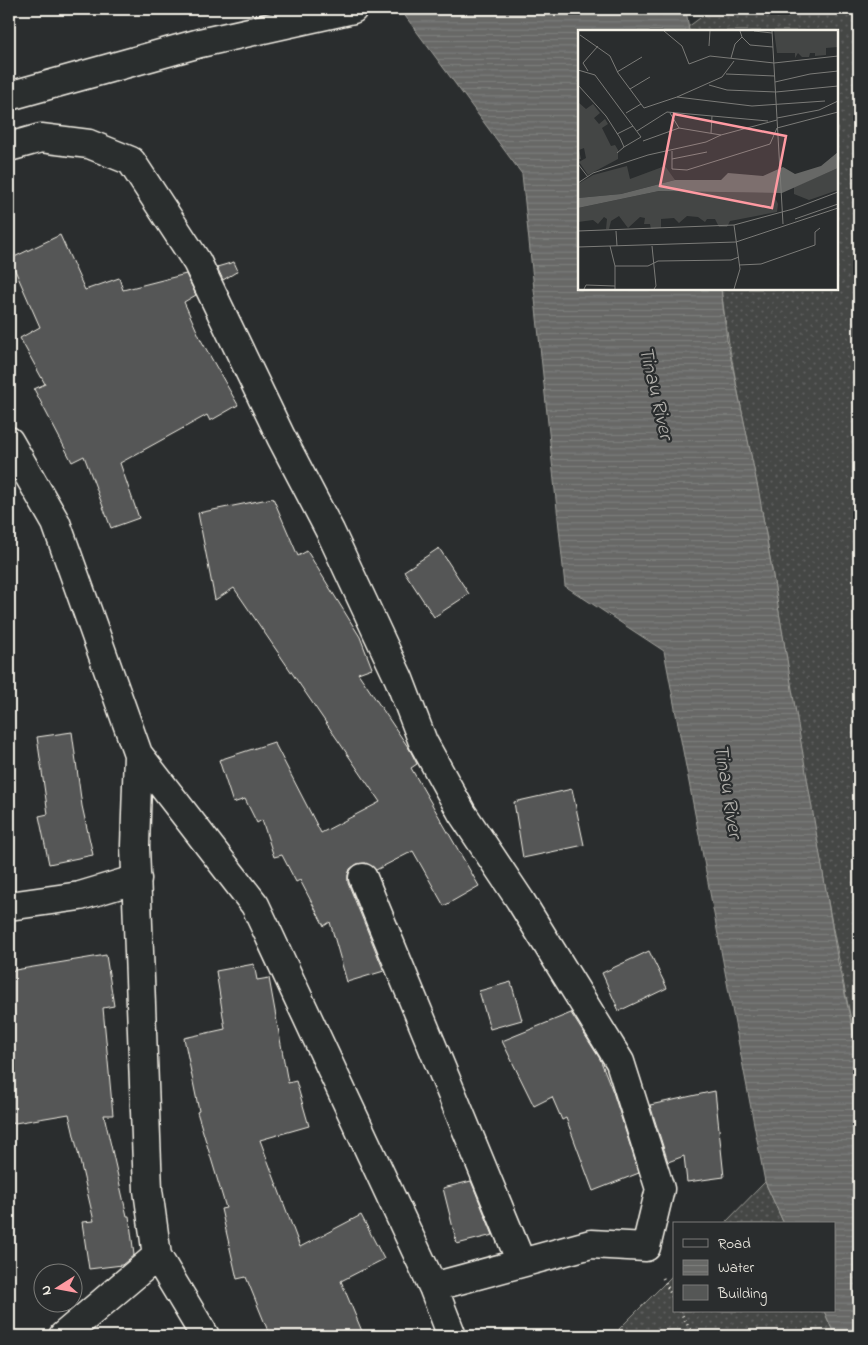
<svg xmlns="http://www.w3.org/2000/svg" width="868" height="1345" viewBox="0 0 868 1345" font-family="'Indie Flower',sans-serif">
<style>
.grass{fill:url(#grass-dots);stroke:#9c9c96}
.water{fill:url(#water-rules);stroke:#9f9f9a}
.building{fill:#555756;stroke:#f4f1e8}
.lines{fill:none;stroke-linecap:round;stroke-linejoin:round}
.minor-casing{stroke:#f4f1e8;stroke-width:31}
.tertiary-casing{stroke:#f4f1e8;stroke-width:31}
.path{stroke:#f4f1e8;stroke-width:3;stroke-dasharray:1 4;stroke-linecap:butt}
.minor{stroke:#2a2d2e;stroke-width:28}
.tertiary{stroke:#2a2d2e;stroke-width:28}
.labels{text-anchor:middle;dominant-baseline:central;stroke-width:4.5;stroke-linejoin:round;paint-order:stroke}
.water-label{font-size:21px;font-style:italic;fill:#b5b3ae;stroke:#2a2d2e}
.inset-road{fill:none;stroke:#7b7b78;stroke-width:1}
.view{fill:#ff9aa2;fill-opacity:0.15;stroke:#ff9aa2;stroke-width:2.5}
.inset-edge{fill:none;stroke:#f4f1e8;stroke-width:2.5}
</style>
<defs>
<pattern id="grass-dots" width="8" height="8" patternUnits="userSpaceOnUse" patternTransform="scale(1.25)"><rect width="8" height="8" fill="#444645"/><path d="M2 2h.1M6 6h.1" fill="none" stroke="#606160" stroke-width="1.8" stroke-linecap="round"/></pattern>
<pattern id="water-rules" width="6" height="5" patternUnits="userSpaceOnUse" patternTransform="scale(1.25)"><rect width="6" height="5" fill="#676866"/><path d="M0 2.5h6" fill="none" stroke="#7d7e7c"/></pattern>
</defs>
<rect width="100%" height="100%" fill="#2a2d2e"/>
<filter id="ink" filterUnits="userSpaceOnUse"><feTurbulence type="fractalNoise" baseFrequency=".02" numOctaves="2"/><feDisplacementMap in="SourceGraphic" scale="10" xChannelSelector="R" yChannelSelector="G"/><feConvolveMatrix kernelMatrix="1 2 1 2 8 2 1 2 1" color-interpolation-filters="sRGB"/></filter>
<g filter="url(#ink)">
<path class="grass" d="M712,9H859V1058C822,887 796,713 767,540C753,456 731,373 721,289H837V31H689L688,27Z
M765,1182L784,1224H724Z
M674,1274V1311H824L835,1336H624L619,1329Z"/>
<path class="water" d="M400,9H686L689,31H579V289H721L727,340L759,493L838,962L859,1058V1336H835L824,1311H834V1224H784L765,1182L664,651L565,586L522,174Z"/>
<path class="building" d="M60,235L85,290L119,278L123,290L186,274L196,295L184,302L201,340L238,405L210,421L207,415L120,463L139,518L111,528L84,456L72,462L34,389L45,384L20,338L40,327L10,259Z
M234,262L238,271L223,280L217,267Z
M273,498L298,556L307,551L360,637L372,668L358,673L410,750L417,764L411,768L479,886L444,906L413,851L376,870L366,863L357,864L350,869L348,875V883L384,971L347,982L330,922L324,926L300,880L296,882L282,855L274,857L262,820L257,823L245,799L233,803L219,760L274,742L321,833L380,802L234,588L215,600L198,513Z
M439,548L469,594L434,617L404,571Z
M72,732L82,806L93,855L49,864L39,816L48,814L37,737Z
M572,789L584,845L523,858L514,802Z
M649,951L667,988L619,1011L602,973Z
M106,955L114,1006L103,1008L113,1115H104L127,1216H129L134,1255L122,1265L89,1269L82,1222L94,1221L69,1114L9,1124V971Z
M254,964L257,980L269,978L288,1083L296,1081L309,1126L260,1140L300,1247L361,1215L384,1259L341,1281L364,1336H270L246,1277L237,1279L221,1209L226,1208L197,1112L199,1111L184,1038L225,1029L216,971Z
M511,982L522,1020L490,1029L479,991Z
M571,1013L600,1059L613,1092L639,1173L593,1191L566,1118L562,1120L552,1097L534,1106L502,1041Z
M715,1091L724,1177L687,1182L684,1156L668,1162L650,1105Z
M471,1181L493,1235L457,1244L443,1188Z"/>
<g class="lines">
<g class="minor-casing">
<path id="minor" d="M9,147L41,138L89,144L131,161L197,262L281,437L330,531L399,679L423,742L462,813L520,900L620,1062L660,1189L646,1247L591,1244L433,1287
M9,441L56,523L138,754L255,905L433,1287L452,1336
M363,878L521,1262
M9,906L80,896L137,879
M157,1256L205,1336
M63,1336L157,1256L148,1190L135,846L138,754"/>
</g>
<g class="tertiary-casing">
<path id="tertiary" d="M9,96L200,43L353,9"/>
</g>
<path class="path" d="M663,1278L674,1300
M680,1311L694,1336"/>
<use href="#minor" class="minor"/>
<use href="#tertiary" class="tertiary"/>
</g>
</g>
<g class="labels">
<g class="water-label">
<text transform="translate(655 393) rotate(77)">Tinau River</text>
<text transform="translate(727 791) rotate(81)">Tinau River</text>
</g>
</g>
<g transform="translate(578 30)">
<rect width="260" height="260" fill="#2a2d2e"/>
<path d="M0,72L8,79L15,74L22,83L16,88L21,94L27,89L30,94L24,98L33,116L37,115L40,120V129L10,145L1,132L8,128L6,118L1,120L3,129H0ZM49,136L52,149L87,136L97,150L43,164L0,168V154L15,145ZM260,138V160L231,170L216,164V157ZM81,161L195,163L200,174L199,182L152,191L149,197H141L137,189H129L127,192L120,187L109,186L101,193L96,188L83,189V198L73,199L72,194H66L67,188L62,187L50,198L41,186L33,191L31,199H28L29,189L26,187L20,194L15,190L0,192V178Z" fill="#444645"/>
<path d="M196,1H260V17L248,18V25L237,26V23H232L231,27H224L220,23L217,28V23H199Z" fill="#444645"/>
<path d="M260,122V138L204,163L81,161L0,178V168L43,164L97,150H143L150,143L185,146L205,137L217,144L243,136Z" fill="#676866"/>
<path class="inset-road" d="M86,1L104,16L111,34L132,26L196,33L260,26M176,1L194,3M194,1L205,194M2,5L32,26L40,43L66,78L99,67L174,76L247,71M164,7L172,15L195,17M131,16L132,1M153,28L157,14L164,7L162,1M0,40L17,45L63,107L46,117M10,41L5,33L20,16M39,42L64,27M148,44L197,46M197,52L232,44L260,41M0,55L28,86L42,108L46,117L39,123M131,55L149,60L198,62L260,56M52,59L72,47M99,67L144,47L156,31M48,83L63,74M92,83L101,98L143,105M199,88L241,80L260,71M59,101L89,82L134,86M133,103L134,86L190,91M39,104L55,96M65,111L101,98M94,121V139L109,140L192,114L199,98L260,82M94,129L129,122M0,134L10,147M0,153L15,143L70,125L128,112L143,105L199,90M217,189L260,174M156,195L162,239L156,259M0,201L156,195L215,179L260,162M38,201L39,216M32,216L37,236M74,216L78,256L76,259M0,217L158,212L260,178M161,235L183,234L237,215V202L242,198M6,259L8,255L37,256M37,259V236H70L80,231L153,230L161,227"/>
<path class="view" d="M96,84L208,106L194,178L82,156Z"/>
<rect width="260" height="260" class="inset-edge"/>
</g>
<rect width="868" height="1345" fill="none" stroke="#2a2d2e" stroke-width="30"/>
<rect x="15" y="15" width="838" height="1315" fill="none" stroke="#f4f1e8" stroke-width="2" filter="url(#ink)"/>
<rect x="673" y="1222" width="162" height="90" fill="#2a2d2e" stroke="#7b7b78"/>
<rect x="683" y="1239" width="25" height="8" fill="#2a2d2e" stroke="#7b7b78"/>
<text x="718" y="1248" font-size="15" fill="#f4f1e8">Road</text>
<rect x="683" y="1260" width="25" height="15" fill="url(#water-rules)" stroke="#7b7b78"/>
<text x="718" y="1272" font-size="15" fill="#f4f1e8">Water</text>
<rect x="683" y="1285" width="25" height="15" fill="#555756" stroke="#7b7b78"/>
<text x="718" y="1298" font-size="15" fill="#f4f1e8">Building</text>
<g transform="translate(58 1288) rotate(259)"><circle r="24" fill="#2a2d2e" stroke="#7b7b78"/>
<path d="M0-4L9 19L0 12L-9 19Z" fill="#ff9aa2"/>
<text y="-8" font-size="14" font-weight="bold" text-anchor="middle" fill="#f4f1e8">N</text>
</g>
</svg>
